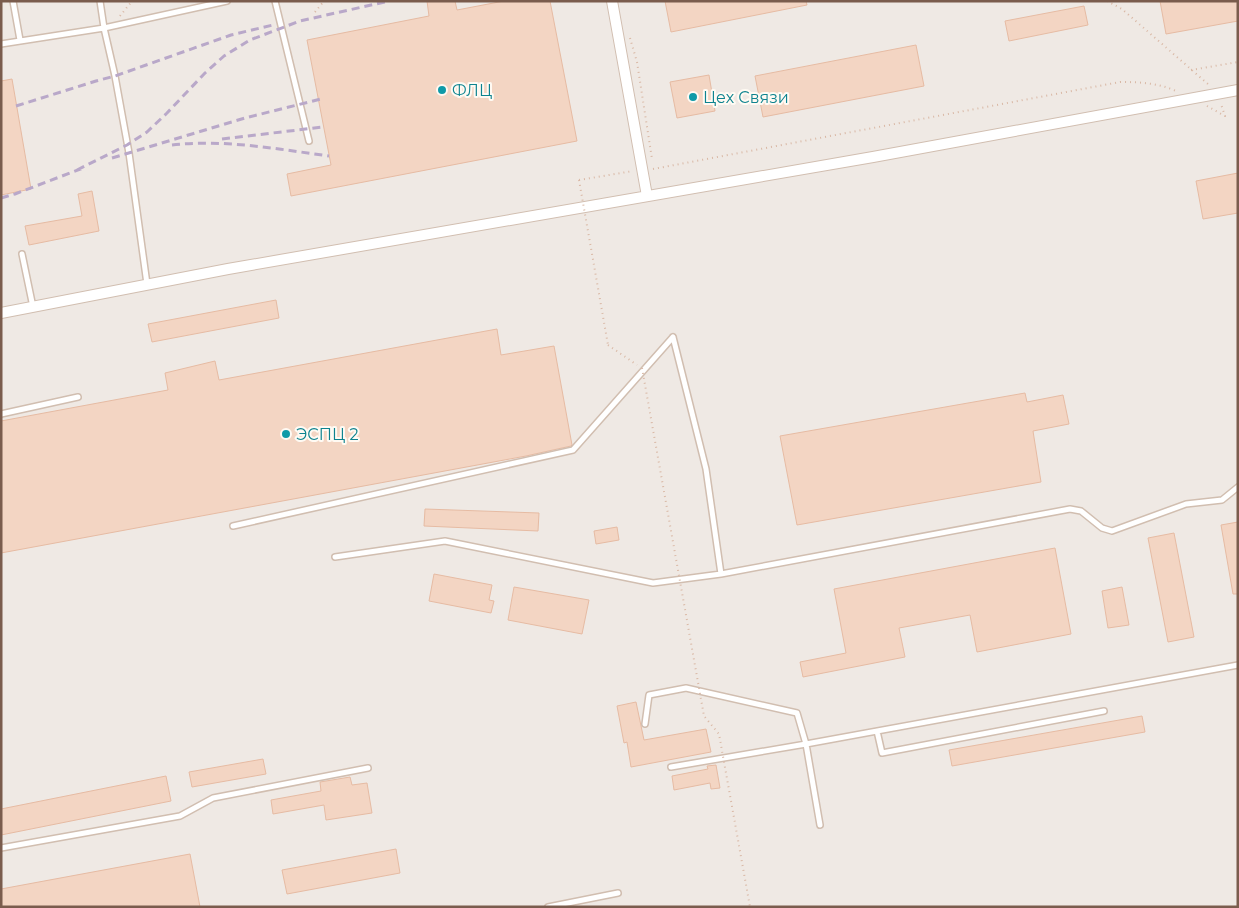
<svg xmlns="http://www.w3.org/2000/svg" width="1239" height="908" font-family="Montserrat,sans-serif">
	<rect width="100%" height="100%" fill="#fdf6ec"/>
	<path fill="#efe9e4" d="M 1,1 L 1238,1 L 1238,907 L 1,907 Z"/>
	<path fill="#f3d5c3" stroke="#e6bba3" d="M 427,1 L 455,1 L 457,10 L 504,1 L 550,1 L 577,141 L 291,196 L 287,174 L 331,165 L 307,40 L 429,16 Z
		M 665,1 L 806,1 L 807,5 L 671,32 Z
		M 1160,1 L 1238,1 L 1238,21 L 1166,34 Z
		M 1084,6 L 1088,25 L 1009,41 L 1005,21 Z
		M 916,45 L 924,86 L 763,117 L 755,76 Z
		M 709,75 L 715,111 L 677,118 L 670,82 Z
		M 12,79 L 31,189 L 1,195 L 1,81 Z
		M 1238,173 L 1238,213 L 1203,219 L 1196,181 Z
		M 92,191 L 99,231 L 29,245 L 25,226 L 82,216 L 78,194 Z
		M 276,300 L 279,318 L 152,342 L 148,324 Z
		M 497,329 L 501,355 L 554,346 L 572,445 L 571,446 L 526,456 L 1,553 L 1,421 L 168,390 L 165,373 L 215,361 L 219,380 Z
		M 1025,393 L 1027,402 L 1063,395 L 1069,424 L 1033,431 L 1041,482 L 797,525 L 780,436 Z
		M 425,509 L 539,513 L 538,531 L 424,526 Z
		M 1238,522 L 1238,594 L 1233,594 L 1221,525 Z
		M 617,527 L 619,540 L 596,544 L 594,531 Z
		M 1174,533 L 1194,637 L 1168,642 L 1148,538 Z
		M 1055,548 L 1071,634 L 977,652 L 970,615 L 899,628 L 905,657 L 803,677 L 800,662 L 846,653 L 834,589 Z
		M 434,574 L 492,585 L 489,600 L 494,601 L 491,613 L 429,601 Z
		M 514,587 L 589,600 L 582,634 L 508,620 Z
		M 1122,587 L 1129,625 L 1108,628 L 1102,591 Z
		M 636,702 L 644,740 L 706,729 L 711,752 L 631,767 L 627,742 L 624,743 L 617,706 Z
		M 1142,716 L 1145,732 L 952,766 L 949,750 Z
		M 263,759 L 266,774 L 192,787 L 189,772 Z
		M 716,765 L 720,788 L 711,789 L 710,783 L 674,790 L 672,776 L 708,769 L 707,766 Z
		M 166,776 L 171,801 L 1,835 L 1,809 Z
		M 350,777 L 352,785 L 367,783 L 372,813 L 326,820 L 324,805 L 273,814 L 271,800 L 321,791 L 320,782 Z
		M 396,849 L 400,873 L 287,894 L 282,870 Z
		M 190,854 L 200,907 L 1,907 L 1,889 Z"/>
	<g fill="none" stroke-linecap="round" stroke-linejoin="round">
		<g stroke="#d1beb0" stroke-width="8">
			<path id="service" d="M 13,1 L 20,40
				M 100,1 L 104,28 L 115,76 L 129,153 L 147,284
				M 275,1 L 309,141
				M 1,44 L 104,28 L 227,1
				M 22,254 L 33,307
				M 673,337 L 706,469 L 721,574 L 1070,509 L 1081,511 L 1102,528 L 1112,531 L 1186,504 L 1222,500 L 1238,487
				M 1,414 L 78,397
				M 233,526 L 573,450 L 673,337
				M 335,557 L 445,541 L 653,583 L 721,574
				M 645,724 L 649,695 L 686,688 L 797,713 L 806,744 L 820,825
				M 877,731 L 882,753 L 1104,711
				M 671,767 L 806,744 L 1238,665
				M 1,848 L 180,816 L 213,798 L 368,768
				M 548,907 L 618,893"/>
		</g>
		<g stroke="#d1beb0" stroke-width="12">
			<path id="minor" d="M 612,1 L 647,196
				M 1,313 L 228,269 L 873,157 L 1238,90"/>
		</g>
		<path stroke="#d9b8a5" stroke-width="2" stroke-dasharray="1 4" stroke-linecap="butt" d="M 1107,1 L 1122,9 L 1209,85
			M 315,12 L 324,1
			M 120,16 L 132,1
			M 630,38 L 637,62 L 652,159
			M 1191,70 L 1238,62
			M 1207,106 L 1225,116 L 1221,104
			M 653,169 L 1120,82 C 1140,82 1158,83 1176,91
			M 579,180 L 633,171
			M 608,345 L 637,365"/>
		<use href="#service" stroke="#fff" stroke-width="5"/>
		<use href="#minor" stroke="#fff" stroke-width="10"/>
		<path stroke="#b9a8c9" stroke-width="3" stroke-dasharray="8 5" stroke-linecap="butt" d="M 16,106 L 96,81 L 115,76 L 231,35 L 273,25
			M 222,139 L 323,127
			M 172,145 C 224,139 277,149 329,156
			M 112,158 L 245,118 L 321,99
			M 77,170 L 127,145 L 147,132 L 167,113 L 205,73 L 224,56 L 250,40 L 300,21 L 389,1
			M 1,198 L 15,194 L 83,168"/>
		<path stroke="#d9b8a5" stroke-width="2" stroke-dasharray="1 4" stroke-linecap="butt" d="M 579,180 L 608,345
			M 642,368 L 704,716 L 719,734 L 750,907"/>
	</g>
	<g fill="#0f9aa8" stroke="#fffaf3" stroke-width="2">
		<circle cx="442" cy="90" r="5"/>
		<circle cx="693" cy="97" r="5"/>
		<circle cx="286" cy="434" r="5"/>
	</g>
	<g text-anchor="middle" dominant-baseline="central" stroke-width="4" stroke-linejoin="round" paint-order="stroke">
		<g font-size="16" fill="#0d838f" stroke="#fffaf3" text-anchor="start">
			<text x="452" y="90">ФЛЦ</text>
			<text x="703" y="97">Цех Связи</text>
			<text x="296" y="434">ЭСПЦ 2</text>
		</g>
	</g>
	<rect width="1239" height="908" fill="none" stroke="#7a5c4d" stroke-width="5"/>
</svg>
